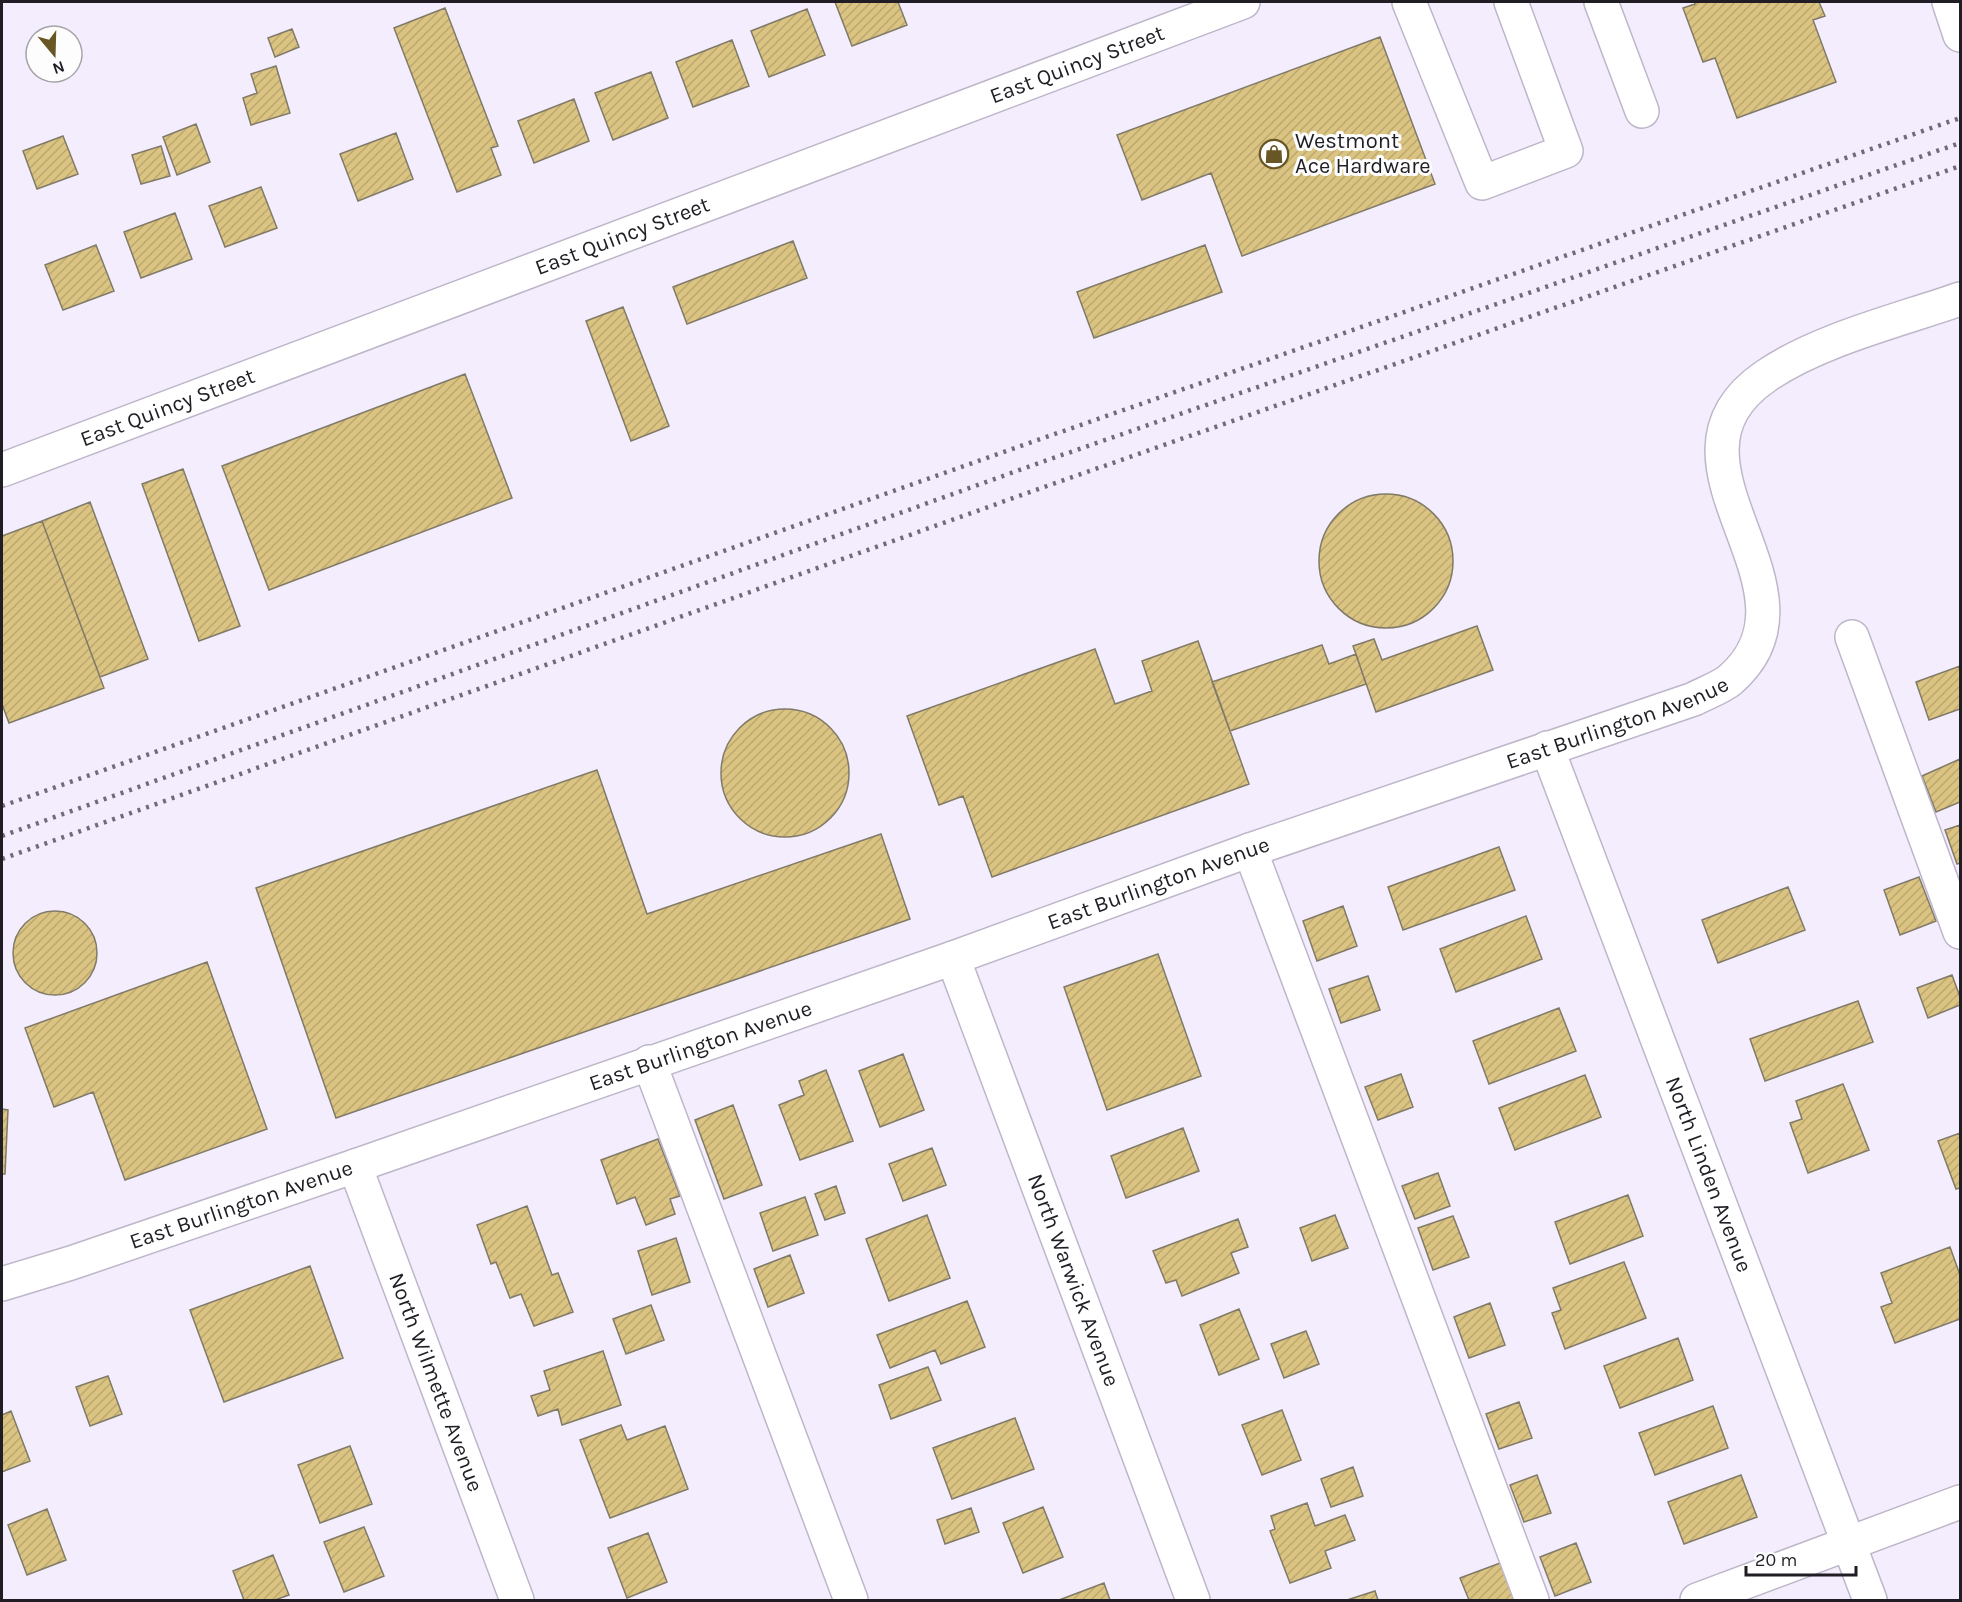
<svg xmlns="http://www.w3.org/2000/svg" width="1962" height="1602" font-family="Karla,sans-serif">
	<defs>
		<pattern id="building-hatch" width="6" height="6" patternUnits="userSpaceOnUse" patternTransform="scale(1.5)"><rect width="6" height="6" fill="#dbc482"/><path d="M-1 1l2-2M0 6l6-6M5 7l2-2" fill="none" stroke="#bca870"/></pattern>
	</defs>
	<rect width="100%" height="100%" fill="#f3edfd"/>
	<path fill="url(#building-hatch)" stroke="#817a68" stroke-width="1.5" d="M 835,2 L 898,2 L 907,25 L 852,46 Z
		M 1694,2 L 1819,2 L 1825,16 L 1813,20 L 1836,82 L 1737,118 L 1715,58 L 1703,62 L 1683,8 L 1695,4 Z
		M 445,8 L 498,146 L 491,148 L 501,175 L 457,192 L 394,28 Z
		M 807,9 L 825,55 L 769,77 L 751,31 Z
		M 292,29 L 299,47 L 275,57 L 268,38 Z
		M 1380,37 L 1435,184 L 1242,256 L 1211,173 L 1142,200 L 1117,135 Z
		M 732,40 L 749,86 L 693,107 L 676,62 Z
		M 276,66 L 290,113 L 251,125 L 243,98 L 257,93 L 251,74 Z
		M 651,72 L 668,118 L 613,140 L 595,93 Z
		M 574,99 L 589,141 L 534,163 L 518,121 Z
		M 196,124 L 210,162 L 177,175 L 163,137 Z
		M 396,133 L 413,179 L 358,201 L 340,154 Z
		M 63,136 L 78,174 L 37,189 L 23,151 Z
		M 161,146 L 170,176 L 141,184 L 132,155 Z
		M 261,187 L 277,228 L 225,247 L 209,206 Z
		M 175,213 L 192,259 L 141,278 L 124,232 Z
		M 793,241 L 807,278 L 687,324 L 673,287 Z
		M 96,245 L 114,291 L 63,310 L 45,265 Z
		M 1205,245 L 1222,292 L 1094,338 L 1077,292 Z
		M 623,307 L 669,426 L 631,441 L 586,321 Z
		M 465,374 L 512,498 L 269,590 L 222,466 Z
		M 183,469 L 240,626 L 199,641 L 142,484 Z
		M1319 561a67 67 0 1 1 134 0a67 67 0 1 1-134 0Z
		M 90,502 L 148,659 L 100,677 L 42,521 Z
		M 42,521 L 104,688 L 9,723 L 2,704 L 2,536 Z
		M 1477,626 L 1493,670 L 1376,712 L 1353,646 L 1374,639 L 1382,660 Z
		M 1198,641 L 1249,784 L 992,877 L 963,796 L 939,805 L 907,716 L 1095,649 L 1115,704 L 1152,691 L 1142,661 Z
		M 1322,645 L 1329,664 L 1356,654 L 1366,684 L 1230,731 L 1212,682 Z
		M 1960,666 L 1960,709 L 1929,720 L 1916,682 Z
		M721 773a64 64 0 1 1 128 0a64 64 0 1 1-128 0Z
		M 1960,759 L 1960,802 L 1936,812 L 1922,776 Z
		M 597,770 L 647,914 L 881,834 L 910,919 L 336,1118 L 256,888 Z
		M 1960,825 L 1960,863 L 1957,864 L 1945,830 Z
		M 1499,847 L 1515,890 L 1403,930 L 1388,887 Z
		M 1919,877 L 1936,921 L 1900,935 L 1884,890 Z
		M 1788,887 L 1805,930 L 1718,963 L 1702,920 Z
		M 1343,906 L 1357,946 L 1317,961 L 1303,921 Z
		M13 953a42 42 0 1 1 84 0a42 42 0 1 1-84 0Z
		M 1526,916 L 1542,959 L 1456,992 L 1440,949 Z
		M 1158,954 L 1201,1076 L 1107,1110 L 1064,987 Z
		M 207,962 L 267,1129 L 125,1180 L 93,1092 L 54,1107 L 25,1028 Z
		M 1952,975 L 1960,997 L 1960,1005 L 1928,1018 L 1917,988 Z
		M 1368,976 L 1380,1010 L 1341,1023 L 1329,989 Z
		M 1858,1001 L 1873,1042 L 1765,1081 L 1750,1039 Z
		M 1559,1008 L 1576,1051 L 1489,1084 L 1473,1041 Z
		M 903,1054 L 924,1110 L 880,1127 L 859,1071 Z
		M 826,1070 L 853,1141 L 800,1160 L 779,1105 L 804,1095 L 799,1081 Z
		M 1401,1074 L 1413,1107 L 1378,1120 L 1365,1087 Z
		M 1585,1075 L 1601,1117 L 1515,1150 L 1499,1108 Z
		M 1843,1084 L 1869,1150 L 1808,1173 L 1790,1123 L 1802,1119 L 1796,1101 Z
		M 733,1105 L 762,1185 L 724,1199 L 695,1120 Z
		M 2,1109 L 8,1110 L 5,1174 L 2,1174 Z
		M 1183,1128 L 1199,1171 L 1126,1198 L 1111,1156 Z
		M 1960,1133 L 1960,1188 L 1956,1189 L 1938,1141 Z
		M 658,1139 L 680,1196 L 670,1199 L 675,1214 L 646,1225 L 635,1197 L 617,1204 L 601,1160 Z
		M 932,1148 L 946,1185 L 903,1201 L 889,1164 Z
		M 1438,1173 L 1450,1206 L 1415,1219 L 1402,1186 Z
		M 836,1186 L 845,1213 L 825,1220 L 815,1194 Z
		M 1628,1195 L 1643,1236 L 1570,1264 L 1555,1222 Z
		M 805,1197 L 818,1235 L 773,1251 L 760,1213 Z
		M 527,1206 L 552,1275 L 558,1273 L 573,1312 L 534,1326 L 521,1294 L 510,1298 L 496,1262 L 491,1264 L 477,1225 Z
		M 927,1215 L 950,1278 L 889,1301 L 866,1239 Z
		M 1335,1215 L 1348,1248 L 1312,1261 L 1300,1228 Z
		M 1453,1216 L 1469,1257 L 1433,1270 L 1418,1228 Z
		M 1238,1219 L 1248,1247 L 1231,1253 L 1239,1273 L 1182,1296 L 1176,1280 L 1166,1283 L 1153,1251 Z
		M 676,1238 L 690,1282 L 652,1295 L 638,1251 Z
		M 1950,1247 L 1960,1275 L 1960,1319 L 1895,1343 L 1881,1307 L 1892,1303 L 1881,1273 Z
		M 790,1255 L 804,1293 L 768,1307 L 754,1269 Z
		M 1624,1262 L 1646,1318 L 1565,1349 L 1552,1313 L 1561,1310 L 1553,1288 Z
		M 310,1266 L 343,1358 L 224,1402 L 190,1310 Z
		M 967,1301 L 985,1347 L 941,1364 L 935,1350 L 890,1368 L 877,1335 Z
		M 1490,1303 L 1505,1345 L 1469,1358 L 1454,1317 Z
		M 651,1305 L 664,1340 L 626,1354 L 613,1319 Z
		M 1239,1309 L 1259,1359 L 1219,1375 L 1200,1325 Z
		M 1306,1331 L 1319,1364 L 1284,1378 L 1271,1344 Z
		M 1678,1338 L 1693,1380 L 1620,1408 L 1604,1366 Z
		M 603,1351 L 621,1405 L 562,1425 L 558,1409 L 538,1416 L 531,1396 L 550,1390 L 544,1371 Z
		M 928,1367 L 941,1400 L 891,1419 L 879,1385 Z
		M 108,1376 L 122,1414 L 90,1426 L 76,1387 Z
		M 1519,1402 L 1532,1438 L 1499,1449 L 1486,1414 Z
		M 1713,1406 L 1728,1448 L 1655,1475 L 1639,1433 Z
		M 1282,1410 L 1301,1460 L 1262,1475 L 1242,1425 Z
		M 11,1411 L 30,1461 L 2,1472 L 2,1415 Z
		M 1015,1418 L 1034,1469 L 952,1499 L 933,1448 Z
		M 621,1425 L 627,1440 L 665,1426 L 688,1489 L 610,1518 L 580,1440 Z
		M 350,1446 L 372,1504 L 320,1523 L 298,1465 Z
		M 1353,1467 L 1363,1496 L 1331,1507 L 1321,1479 Z
		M 1537,1475 L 1551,1513 L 1524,1522 L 1510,1485 Z
		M 1741,1475 L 1757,1517 L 1684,1544 L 1668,1502 Z
		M 1307,1503 L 1315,1526 L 1345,1515 L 1355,1540 L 1325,1551 L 1331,1568 L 1290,1583 L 1270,1531 L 1275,1529 L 1271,1516 Z
		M 1043,1507 L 1063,1557 L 1023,1573 L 1003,1523 Z
		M 971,1508 L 979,1532 L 945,1544 L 937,1520 Z
		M 47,1509 L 66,1560 L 27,1575 L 8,1525 Z
		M 364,1527 L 384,1576 L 344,1592 L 324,1542 Z
		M 648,1533 L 667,1582 L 627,1598 L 608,1548 Z
		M 1576,1543 L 1591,1582 L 1555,1596 L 1540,1557 Z
		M 273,1555 L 289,1595 L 275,1600 L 244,1600 L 233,1571 Z
		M 1503,1562 L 1518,1600 L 1469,1600 L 1460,1578 Z
		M 1104,1583 L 1110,1600 L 1059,1600 Z
		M 1375,1591 L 1378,1600 L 1347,1600 Z"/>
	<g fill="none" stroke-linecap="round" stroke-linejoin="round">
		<g stroke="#beb6c9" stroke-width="36">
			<g id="minor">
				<path d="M 1409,2 L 1482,183 L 1566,151 L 1511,2"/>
				<path d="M 1601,2 L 1642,111"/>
				<path id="s1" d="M 2,470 L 1243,2"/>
				<path d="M 1852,637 L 1960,932"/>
				<path id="s2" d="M 1547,748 L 1870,1600"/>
				<path d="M 1250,850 L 1532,1600"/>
				<path id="s3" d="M 953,958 L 1193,1600"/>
				<path d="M 649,1062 L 851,1600"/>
				<path id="s4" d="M 355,1166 L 517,1600"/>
				<path id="s5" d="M 2,1284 L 71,1263 L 355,1166 L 953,958 L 1250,850 L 1694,699 C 1705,693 1720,688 1730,680 C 1836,588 1640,462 1766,376 C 1818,340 1900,320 1960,299"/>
				<path d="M 1697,1600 L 1960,1502"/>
			</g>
		</g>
		<g stroke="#beb6c9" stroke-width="36">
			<path id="major" d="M 1949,2 L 1960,35"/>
		</g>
		<use href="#minor" stroke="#fff" stroke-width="33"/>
		<use href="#major" stroke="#fff" stroke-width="33"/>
		<path stroke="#706c77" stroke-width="4.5" stroke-dasharray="3 6" stroke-linecap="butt" d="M 2,806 L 1032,442 L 1960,118
			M 2,836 L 1039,463 L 1960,143
			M 2,859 L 1047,486 L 1960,166"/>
	</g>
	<defs>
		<g id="shop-ring" transform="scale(1.5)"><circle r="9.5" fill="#fdfdfd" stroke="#685725" stroke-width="1.5"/><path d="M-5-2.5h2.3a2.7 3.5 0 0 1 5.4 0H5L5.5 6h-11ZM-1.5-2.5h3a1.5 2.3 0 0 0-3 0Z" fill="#685725"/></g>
	</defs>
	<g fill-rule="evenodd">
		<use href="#shop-ring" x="1274" y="154"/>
	</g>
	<g text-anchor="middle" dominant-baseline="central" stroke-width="6" stroke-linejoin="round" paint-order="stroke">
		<g font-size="22" fill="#201d24" stroke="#fdfdfd">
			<text stroke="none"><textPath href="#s1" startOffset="1149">East Quincy Street</textPath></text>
			<text stroke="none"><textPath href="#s1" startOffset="663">East Quincy Street</textPath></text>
			<text stroke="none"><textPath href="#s1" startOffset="177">East Quincy Street</textPath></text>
			<text stroke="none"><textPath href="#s5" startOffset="1710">East Burlington Avenue</textPath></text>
			<text stroke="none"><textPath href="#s5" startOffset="1224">East Burlington Avenue</textPath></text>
			<text stroke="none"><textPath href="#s5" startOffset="738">East Burlington Avenue</textPath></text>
			<text stroke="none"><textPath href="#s2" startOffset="456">North Linden Avenue</textPath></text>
			<text stroke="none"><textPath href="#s5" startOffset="252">East Burlington Avenue</textPath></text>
			<text stroke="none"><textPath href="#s3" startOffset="344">North Warwick Avenue</textPath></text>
			<text stroke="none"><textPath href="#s4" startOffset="231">North Wilmette Avenue</textPath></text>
		</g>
		<g font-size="22" fill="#201d24" stroke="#fdfdfd" text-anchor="start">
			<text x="1295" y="141">Westmont<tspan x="1295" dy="25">Ace Hardware</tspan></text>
		</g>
	</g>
	<rect width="1962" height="1602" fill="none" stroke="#201d24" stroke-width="6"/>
	<g transform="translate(54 54) rotate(161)"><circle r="28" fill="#fdfdfd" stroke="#a5a3a6" stroke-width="1.5"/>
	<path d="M0-4.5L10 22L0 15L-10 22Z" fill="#685725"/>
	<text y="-9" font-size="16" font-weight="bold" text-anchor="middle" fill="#201d24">N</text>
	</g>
	<path d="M1746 1566v9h110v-9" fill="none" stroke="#201d24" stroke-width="3"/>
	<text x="1755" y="1566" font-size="18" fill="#201d24" stroke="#fdfdfd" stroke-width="4.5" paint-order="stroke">20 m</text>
</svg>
